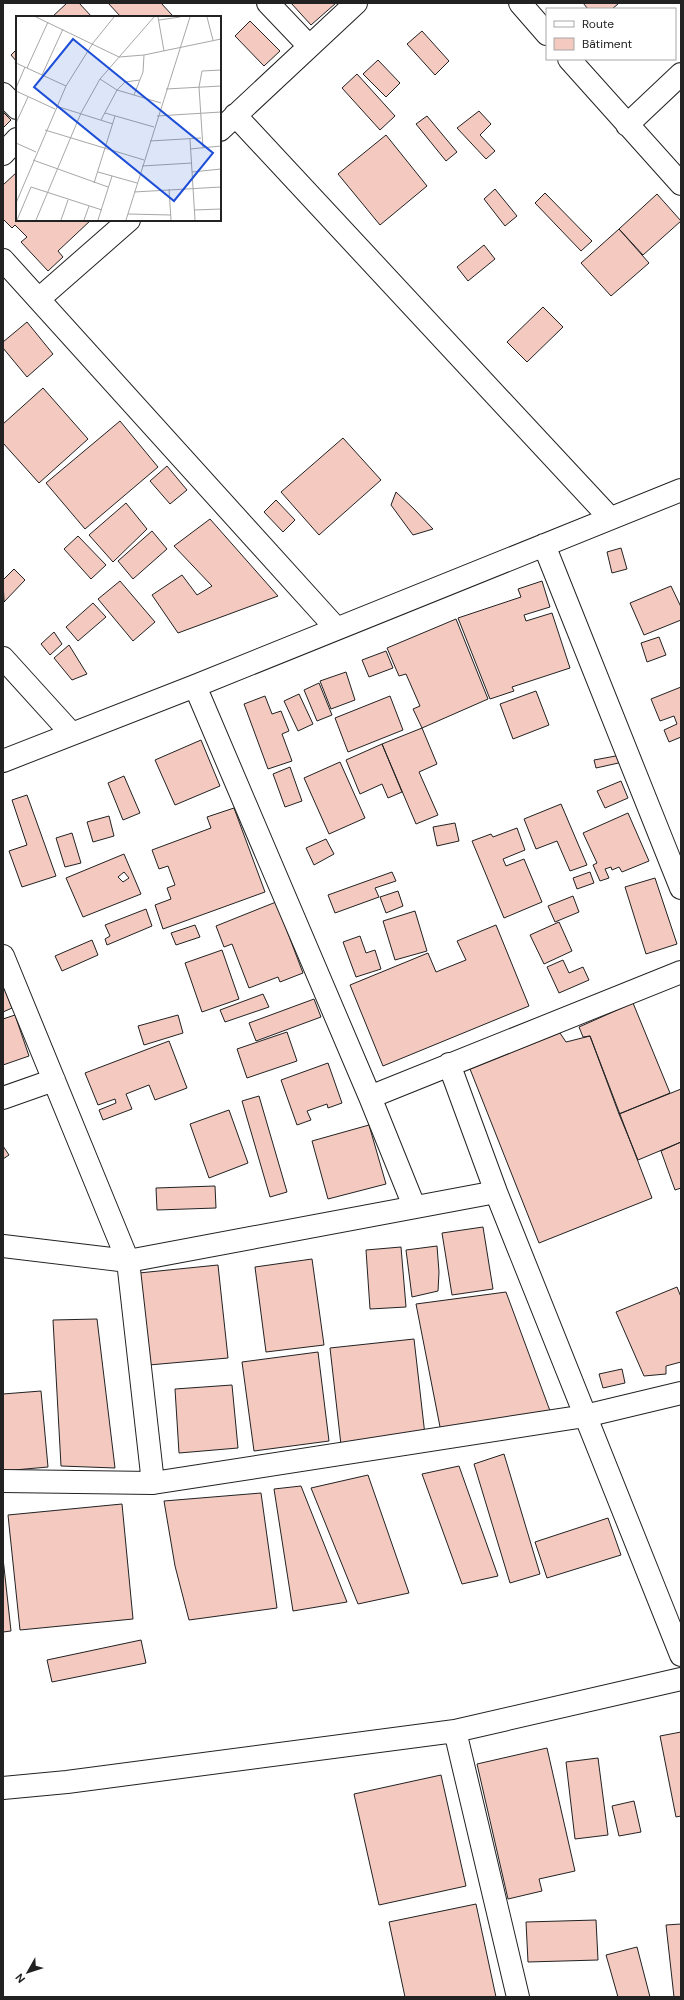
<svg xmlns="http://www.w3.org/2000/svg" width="684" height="2000" font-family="'DM Sans',sans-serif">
	<rect width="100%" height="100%" fill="#fff"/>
	<path fill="#f3c9c0" stroke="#222" fill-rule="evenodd" d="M 67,3 L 79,3 L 92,17 L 52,17 Z
		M 108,3 L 161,3 L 172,15 L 170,17 L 121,17 Z
		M 291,3 L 336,3 L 311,25 Z
		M 583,3 L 617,3 L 618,4 L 612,9 L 588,9 Z
		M 250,21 L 280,51 L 264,66 L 235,36 Z
		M 422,31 L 449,61 L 435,75 L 407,44 Z
		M 17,49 L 17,62 L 11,55 Z
		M 378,60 L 400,83 L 386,97 L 363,74 Z
		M 357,74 L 395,116 L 380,130 L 342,88 Z
		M 479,111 L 491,124 L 480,135 L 495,151 L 486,159 L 457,128 Z
		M 3,112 L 11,120 L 3,128 Z
		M 427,116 L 457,152 L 446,161 L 416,124 Z
		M 386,135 L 427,186 L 380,225 L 338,174 Z
		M 17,172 L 17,220 L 91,220 L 58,251 L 63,257 L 48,271 L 21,242 L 27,237 L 15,225 L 12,228 L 3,219 L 3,185 Z
		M 495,189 L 517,216 L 505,226 L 484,199 Z
		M 545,193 L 592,241 L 581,251 L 535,203 Z
		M 657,194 L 681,221 L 643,255 L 619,229 Z
		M 619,229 L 649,263 L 611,296 L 581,263 Z
		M 484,245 L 495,259 L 468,281 L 457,267 Z
		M 543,307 L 563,327 L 527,362 L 507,342 Z
		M 27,322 L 53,354 L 27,377 L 3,348 L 3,342 Z
		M 43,388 L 88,439 L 39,483 L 3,443 L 3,424 Z
		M 120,421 L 158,467 L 85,529 L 46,483 Z
		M 343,438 L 381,480 L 319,535 L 281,492 Z
		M 167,466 L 187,490 L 170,504 L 150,481 Z
		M 396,492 L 414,509 L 433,529 L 413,535 L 391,505 Z
		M 276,500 L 295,520 L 283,532 L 264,512 Z
		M 126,503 L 147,529 L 113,562 L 89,535 Z
		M 210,519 L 278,596 L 178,633 L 152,595 L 182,575 L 197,595 L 212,586 L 174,546 Z
		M 152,531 L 167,549 L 133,579 L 118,561 Z
		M 78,536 L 106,565 L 91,579 L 64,549 Z
		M 621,548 L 627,569 L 612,573 L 607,552 Z
		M 14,569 L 25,580 L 4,602 L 3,580 Z
		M 120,581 L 155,622 L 133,641 L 98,599 Z
		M 542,581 L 550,607 L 524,615 L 526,621 L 552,613 L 570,668 L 512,687 L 514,691 L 490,699 L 458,618 L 521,597 L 518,589 Z
		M 671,586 L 681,607 L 681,620 L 644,635 L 630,603 Z
		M 93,603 L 106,617 L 78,641 L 66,627 Z
		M 456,619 L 488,699 L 422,728 L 413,709 L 420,706 L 406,674 L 399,676 L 387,648 Z
		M 54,632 L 62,644 L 50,655 L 41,644 Z
		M 659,637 L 666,655 L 647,662 L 641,643 Z
		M 69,645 L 87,674 L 72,680 L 54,658 Z
		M 386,651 L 393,668 L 369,677 L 362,660 Z
		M 346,672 L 355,700 L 331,709 L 320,681 Z
		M 319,683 L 332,715 L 317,721 L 304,690 Z
		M 681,687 L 681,737 L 669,742 L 664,730 L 677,724 L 674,716 L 660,721 L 651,699 Z
		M 536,691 L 549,725 L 513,739 L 500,704 Z
		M 299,694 L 313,724 L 298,731 L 284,701 Z
		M 265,696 L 272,714 L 281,711 L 289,731 L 282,734 L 292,761 L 268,769 L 244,704 Z
		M 390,696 L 403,730 L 348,752 L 335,718 Z
		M 422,728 L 437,764 L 419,772 L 438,815 L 416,824 L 382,744 Z
		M 201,740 L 220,786 L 175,805 L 155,760 Z
		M 382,744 L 402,792 L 388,798 L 382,784 L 360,794 L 346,760 Z
		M 621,755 L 623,762 L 596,768 L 594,760 Z
		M 340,762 L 365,818 L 329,834 L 304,778 Z
		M 290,767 L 302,801 L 285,807 L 273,774 Z
		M 124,776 L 140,813 L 123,820 L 108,783 Z
		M 621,781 L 628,798 L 605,808 L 597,791 Z
		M 27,795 L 56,876 L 22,887 L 9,851 L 27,845 L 12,800 Z
		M 561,804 L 587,865 L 570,871 L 557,841 L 536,849 L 524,819 Z
		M 234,808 L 265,892 L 163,929 L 155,905 L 171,899 L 167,888 L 175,885 L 168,866 L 159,869 L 152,850 L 211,828 L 207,817 Z
		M 628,813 L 649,861 L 622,872 L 619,867 L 612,870 L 611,867 L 605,869 L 609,878 L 600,881 L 593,865 L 597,863 L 583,833 Z
		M 109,816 L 114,836 L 93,842 L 87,822 Z
		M 455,823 L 459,841 L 437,846 L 433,827 Z
		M 517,828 L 525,850 L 503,859 L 506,866 L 524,859 L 542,902 L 504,918 L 472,841 L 491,834 L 493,837 Z
		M 72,833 L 81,863 L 65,867 L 56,838 Z
		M 326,839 L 334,854 L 314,865 L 306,848 Z
		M 124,854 L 141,894 L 83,917 L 66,878 ZM 124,872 L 129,878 L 123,882 L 118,877 Z
		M 392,872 L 396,881 L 375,888 L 379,897 L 335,913 L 328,895 Z
		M 590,872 L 594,883 L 577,889 L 573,878 Z
		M 655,878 L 677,944 L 646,954 L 625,887 Z
		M 398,891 L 403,906 L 386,913 L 380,897 Z
		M 573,896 L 579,912 L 555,922 L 548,906 Z
		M 276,902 L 303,973 L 280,982 L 278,977 L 249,988 L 232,944 L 224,947 L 216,926 Z
		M 146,909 L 152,926 L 107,945 L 105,939 L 110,936 L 105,925 Z
		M 415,911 L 427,951 L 395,960 L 383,921 Z
		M 559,922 L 572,951 L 544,964 L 530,935 Z
		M 195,925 L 200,937 L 176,945 L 171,933 Z
		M 496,925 L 529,1006 L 383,1066 L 350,985 L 428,953 L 436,972 L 466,960 L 457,941 Z
		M 360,936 L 366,953 L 375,950 L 381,969 L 356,977 L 343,942 Z
		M 92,940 L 98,955 L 62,971 L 55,956 Z
		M 222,950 L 239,999 L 202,1012 L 185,963 Z
		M 563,960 L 569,973 L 583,967 L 589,980 L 559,993 L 547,967 Z
		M 3,985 L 12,1008 L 3,1012 Z
		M 263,994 L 269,1007 L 225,1022 L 220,1010 Z
		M 314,999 L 321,1017 L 256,1041 L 249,1023 Z
		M 633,1003 L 670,1093 L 619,1114 L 590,1036 L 583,1037 L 579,1027 Z
		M 15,1015 L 29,1056 L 3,1065 L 3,1019 Z
		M 178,1015 L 183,1033 L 144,1045 L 138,1026 Z
		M 287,1032 L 297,1061 L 247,1078 L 237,1049 Z
		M 560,1033 L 566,1042 L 590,1036 L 652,1198 L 539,1243 L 470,1069 Z
		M 169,1041 L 187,1088 L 155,1100 L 149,1085 L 126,1094 L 132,1109 L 103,1120 L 99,1110 L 116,1103 L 115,1099 L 98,1105 L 85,1073 Z
		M 328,1063 L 342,1103 L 328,1108 L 327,1104 L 307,1111 L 311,1120 L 297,1125 L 281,1080 Z
		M 681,1089 L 681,1142 L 638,1160 L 619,1114 Z
		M 259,1096 L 287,1192 L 270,1197 L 242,1101 Z
		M 229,1110 L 248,1163 L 209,1178 L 190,1124 Z
		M 369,1125 L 386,1184 L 328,1199 L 312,1141 Z
		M 681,1142 L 681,1188 L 675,1190 L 661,1151 Z
		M 3,1146 L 9,1155 L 3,1159 Z
		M 215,1186 L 216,1208 L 157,1210 L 156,1188 Z
		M 483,1227 L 493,1289 L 452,1295 L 442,1233 Z
		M 437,1246 L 439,1272 L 438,1291 L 412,1297 L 406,1250 Z
		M 401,1247 L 406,1307 L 370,1309 L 366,1250 Z
		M 312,1259 L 324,1345 L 266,1352 L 255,1267 Z
		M 218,1265 L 228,1358 L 149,1365 L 139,1273 Z
		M 677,1287 L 681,1297 L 681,1362 L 666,1366 L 666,1374 L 644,1376 L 616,1312 Z
		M 506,1292 L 553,1419 L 441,1432 L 416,1304 Z
		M 97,1319 L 115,1468 L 61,1466 L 53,1320 Z
		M 414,1339 L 425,1435 L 341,1445 L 330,1348 Z
		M 318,1352 L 329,1441 L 254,1451 L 242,1362 Z
		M 622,1369 L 625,1383 L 603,1388 L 599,1374 Z
		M 232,1385 L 238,1448 L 179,1453 L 175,1389 Z
		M 41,1391 L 48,1467 L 3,1471 L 3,1394 Z
		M 504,1454 L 540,1574 L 510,1583 L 474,1464 Z
		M 459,1466 L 498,1576 L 462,1584 L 422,1474 Z
		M 368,1475 L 409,1593 L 358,1604 L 311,1488 Z
		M 301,1486 L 347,1602 L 293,1611 L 274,1489 Z
		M 261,1493 L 277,1608 L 189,1620 L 175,1566 L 164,1501 Z
		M 122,1504 L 133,1619 L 20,1630 L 8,1515 Z
		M 608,1518 L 621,1555 L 547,1578 L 535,1542 Z
		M 3,1558 L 11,1631 L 3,1632 Z
		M 141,1640 L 146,1663 L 52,1682 L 47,1660 Z
		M 681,1732 L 681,1816 L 676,1817 L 660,1736 Z
		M 547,1748 L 575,1871 L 539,1879 L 542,1891 L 508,1899 L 477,1764 Z
		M 598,1758 L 608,1835 L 575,1839 L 566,1762 Z
		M 441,1775 L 466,1886 L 379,1905 L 354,1794 Z
		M 634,1801 L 641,1832 L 619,1836 L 612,1806 Z
		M 476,1904 L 496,1997 L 405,1997 L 389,1922 Z
		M 596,1920 L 598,1960 L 528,1962 L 526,1922 Z
		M 681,1924 L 681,1997 L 674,1997 L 666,1925 Z
		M 637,1947 L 650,1997 L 618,1997 L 606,1955 Z"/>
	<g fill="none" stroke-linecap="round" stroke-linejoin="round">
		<g stroke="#222" stroke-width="24">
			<path id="minor" d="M 268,3 L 309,46
				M 520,3 L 547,34
				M 569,59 L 681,184
				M 3,94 L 17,108
				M 235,115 L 610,518
				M 627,125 L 681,74
				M 220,130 L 356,3
				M 3,154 L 17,139
				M 3,260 L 336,628
				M 40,298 L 129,220
				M 544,545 L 681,888
				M 3,658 L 72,734
				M 195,686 L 370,1097 L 414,1206
				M 3,761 L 195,686 L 681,490
				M 3,956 L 128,1261 L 153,1483
				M 449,1064 L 496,1192 L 681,1655
				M 370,1097 L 681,972
				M 3,1098 L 54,1080
				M 3,1246 L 128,1261 L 496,1192
				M 3,1481 L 153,1483 L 585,1416 L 681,1393
				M 455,1731 L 518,1997
				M 3,1788 L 67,1782 L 455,1731 L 681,1679"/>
		</g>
		<use href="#minor" stroke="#fff" stroke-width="22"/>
	</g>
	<g transform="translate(16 16)">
		<rect width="205" height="205" fill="#fff"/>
		<path fill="none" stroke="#a7a7a7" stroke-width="1" d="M 20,1 L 103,41 L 128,39 L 205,23M 142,1 L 148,35M 191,1 L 197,24M 143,4 L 164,1M 0,47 L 50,70M 11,52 L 32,6M 26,59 L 47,13M 84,63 L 101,74 L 145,87M 0,72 L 9,51M 150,73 L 205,70M 0,75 L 39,93M 118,79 L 127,56 L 128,39M 40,90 L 97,108M 89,97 L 138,111M 141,100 L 205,96M 85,104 L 101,74 L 109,66 L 124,64M 0,107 L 12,81M 29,114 L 128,144M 174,123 L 179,204M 134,125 L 185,122M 0,127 L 20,136M 187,132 L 183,71 L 186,55 L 205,54M 174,133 L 205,130M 17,144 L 92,171M 126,150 L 176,147M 82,156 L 121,167M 176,156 L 205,153M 78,167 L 99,100M 153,173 L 155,204M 118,176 L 205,171M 0,187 L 50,70 L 77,27 L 98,1M 178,194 L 205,193M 112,198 L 155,199M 1,204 L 15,171 L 86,194M 20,204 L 65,97 L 84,63 L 138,1M 45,204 L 52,184M 68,204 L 73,190M 82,204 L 96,160M 110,204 L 174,1"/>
		<path fill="#1d4ed8" fill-opacity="0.15" stroke="#1d4ed8" stroke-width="2" d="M 57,23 L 197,137 L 158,185 L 18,71 Z"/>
		<rect width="205" height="205" fill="none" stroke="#222" stroke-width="2"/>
	</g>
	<rect width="684" height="2000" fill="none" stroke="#222222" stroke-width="8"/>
	<rect x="546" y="8" width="130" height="52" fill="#ffffff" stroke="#a7a7a7"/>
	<rect x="554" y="21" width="20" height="6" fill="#ffffff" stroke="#a7a7a7"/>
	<text x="582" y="28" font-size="12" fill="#222222">Route</text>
	<rect x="554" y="38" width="20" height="12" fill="#f3c9c0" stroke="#a7a7a7"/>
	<text x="582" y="48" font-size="12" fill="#222222">Bâtiment</text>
	<g transform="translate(28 1972) rotate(231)" stroke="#ffffff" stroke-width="3" paint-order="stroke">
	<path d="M0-3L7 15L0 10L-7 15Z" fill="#222222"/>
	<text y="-6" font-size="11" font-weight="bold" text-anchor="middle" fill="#222222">N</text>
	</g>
</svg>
